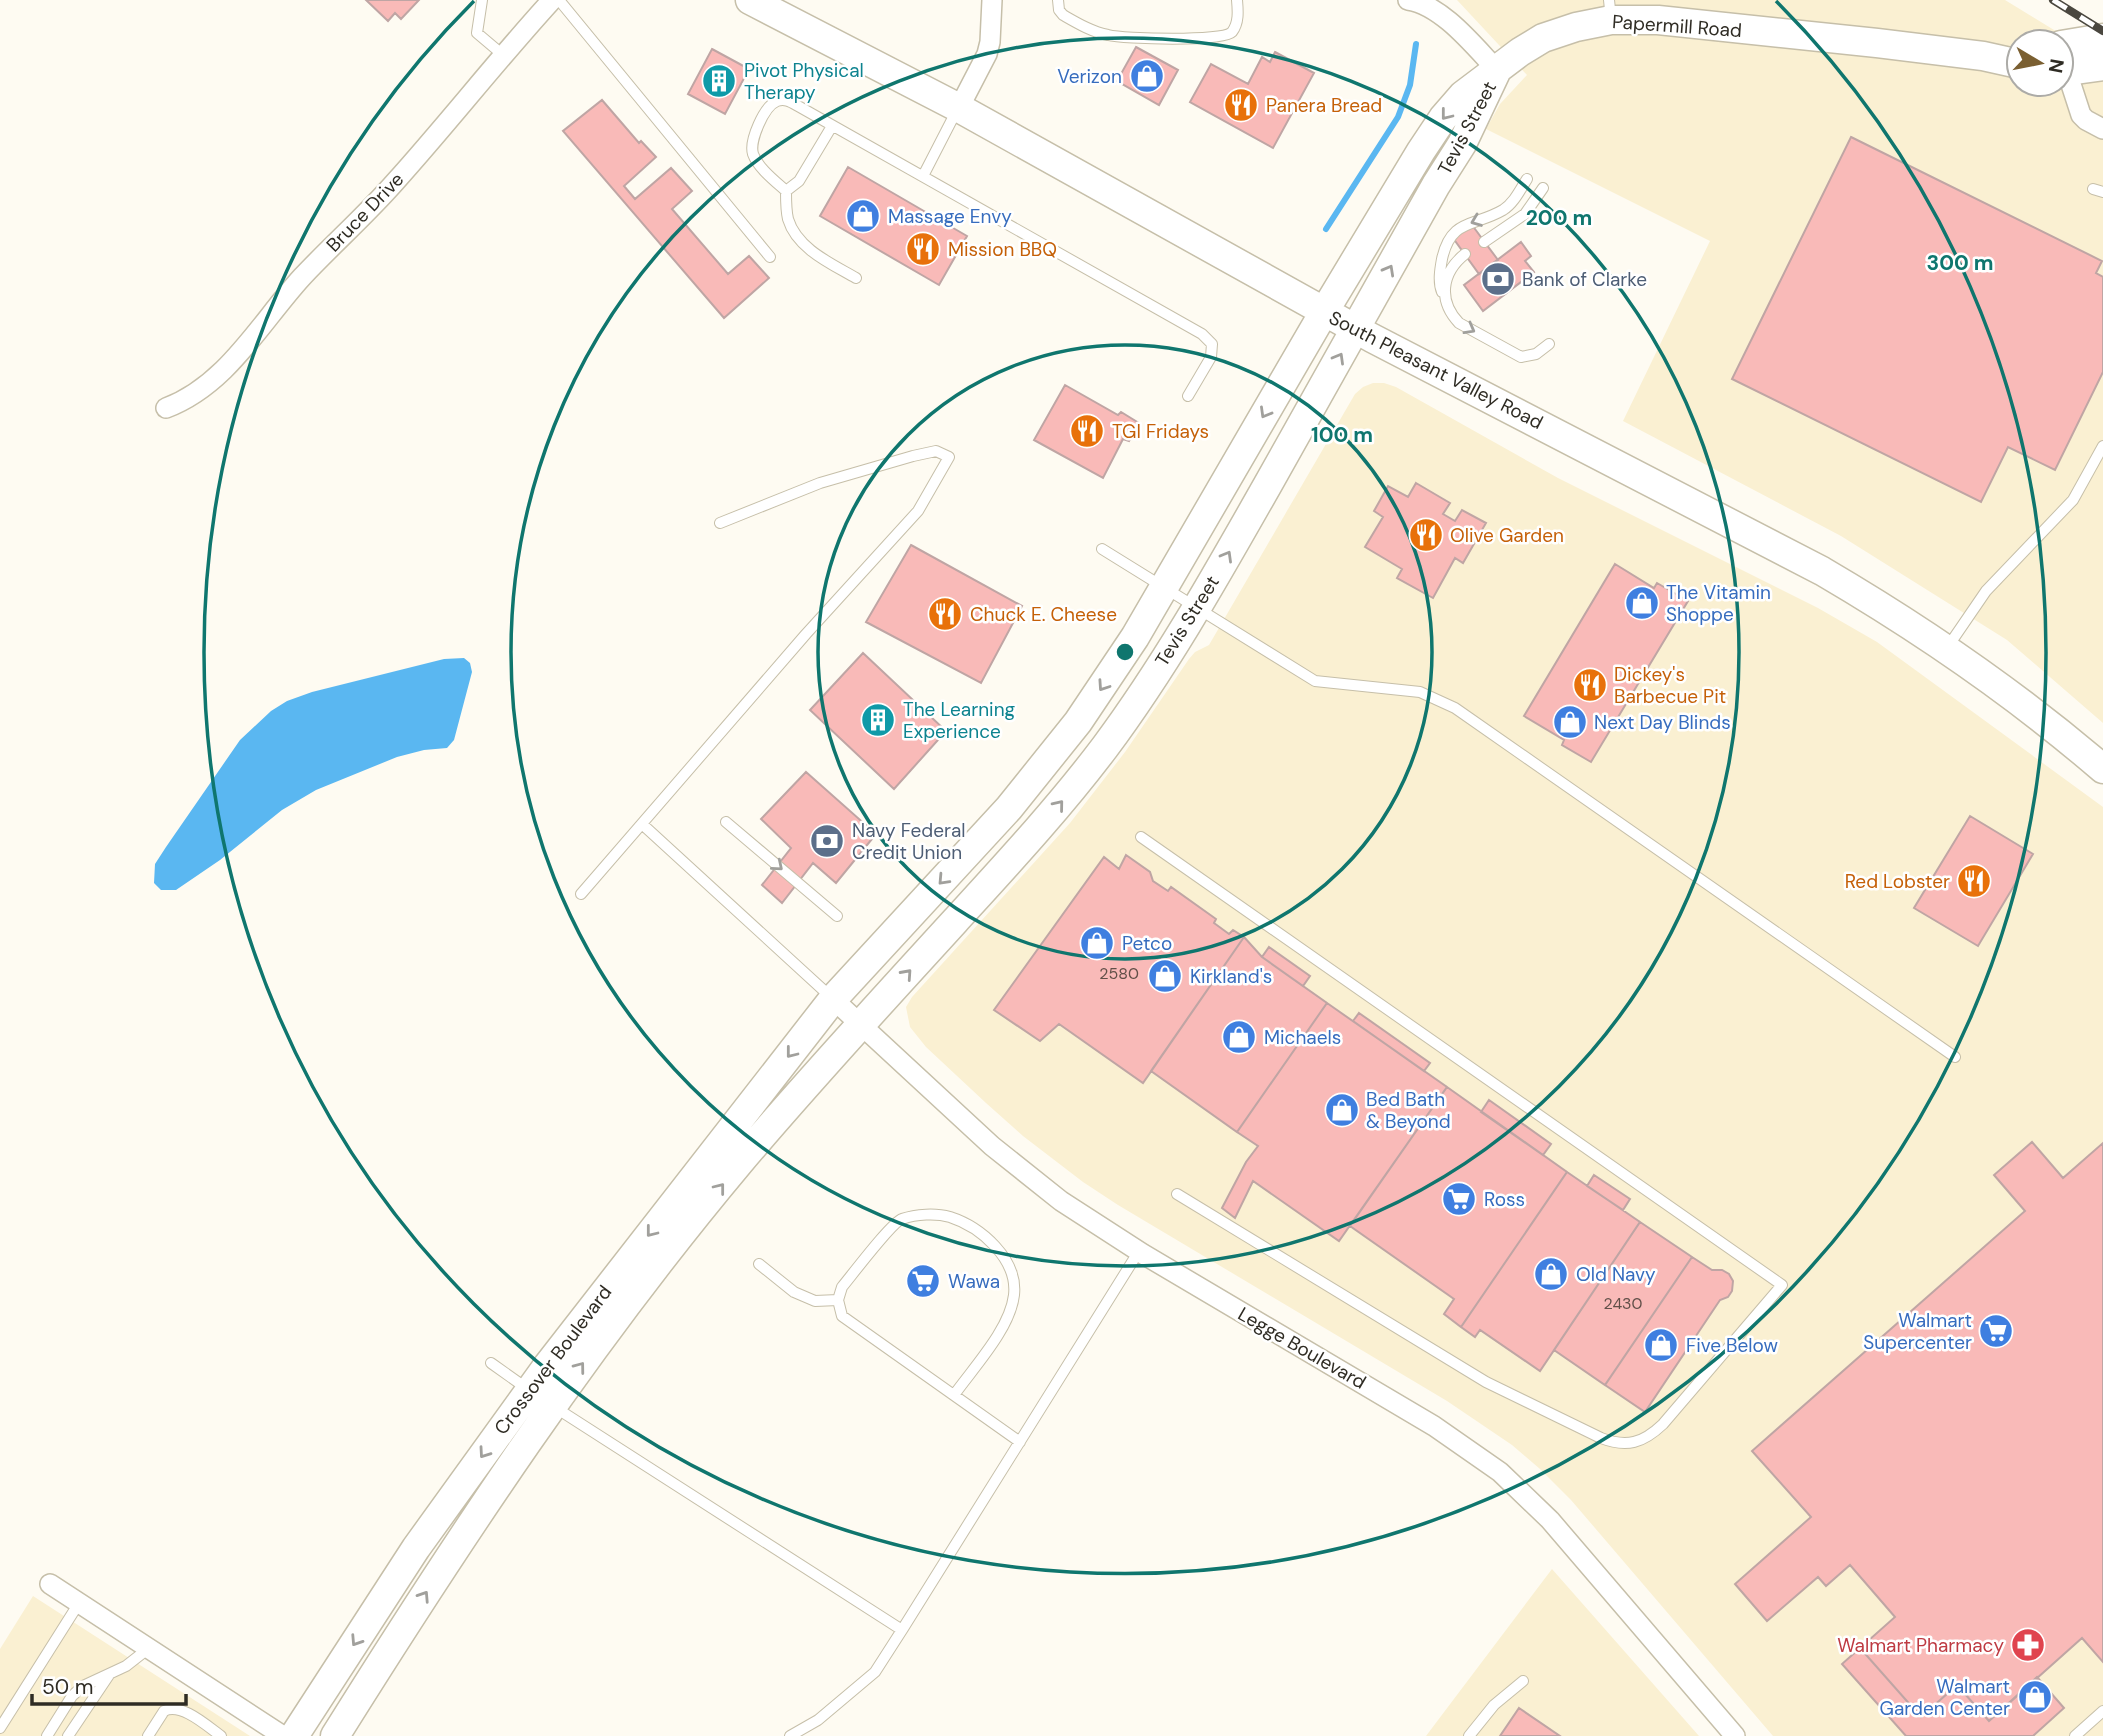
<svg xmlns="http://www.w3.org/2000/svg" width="2103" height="1736" font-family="'DM Sans',sans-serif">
	<rect width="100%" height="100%" fill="#fefbf2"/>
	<path fill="#faf0d2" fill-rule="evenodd" d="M 1457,0 L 2005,0 L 2103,60 L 2103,723 L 2007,640 L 1841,536 L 1623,421 L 1710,241 L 1486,129 L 1500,104 L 1527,75 ZM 2019,42 L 2061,42 L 2061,84 L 2019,84 Z
		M 1373,383 L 1384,383 L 1396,387 L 1558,478 L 1818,608 L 1877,642 L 2103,807 L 2103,1736 L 1773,1736 L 1571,1500 L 1540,1469 L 1512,1445 L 1447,1401 L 1118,1205 L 1083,1182 L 1023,1136 L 986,1103 L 926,1047 L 910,1027 L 906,1007 L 912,997 L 1070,823 L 1125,752 L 1189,659 L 1195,652 L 1209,645 L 1355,394 L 1363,387 Z
		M 1552,1569 L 1699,1736 L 1426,1736 Z
		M 33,1596 L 250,1736 L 0,1736 L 0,1649 Z"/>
	<path fill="#5ab7f1" d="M 464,658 L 470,663 L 472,672 L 454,740 L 447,748 L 424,750 L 397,757 L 316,790 L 282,810 L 220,860 L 176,890 L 161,890 L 154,883 L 155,864 L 166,847 L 240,740 L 271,711 L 287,701 L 312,692 L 444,659 Z"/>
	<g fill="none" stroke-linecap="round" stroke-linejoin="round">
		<path stroke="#5ab7f1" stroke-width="6" d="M 1326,229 L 1398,117 L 1410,85 L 1416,44"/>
	</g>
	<path fill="#f9bab8" stroke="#bfa5a4" stroke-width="2" d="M 366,0 L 419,0 L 401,19 L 395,13 L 388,21 Z
		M 1136,47 L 1178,70 L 1159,105 L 1117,81 Z
		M 712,49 L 749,69 L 725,114 L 688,94 Z
		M 1275,52 L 1314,73 L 1273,148 L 1190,102 L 1211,64 L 1248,84 L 1262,57 L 1270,62 Z
		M 602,100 L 639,143 L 641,141 L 656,157 L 624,186 L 635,199 L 671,168 L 692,191 L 672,209 L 728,274 L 749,256 L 769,278 L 724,318 L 563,131 Z
		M 1851,137 L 2102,261 L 2096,273 L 2103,277 L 2103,372 L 2055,470 L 2008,447 L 1981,502 L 1732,379 Z
		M 848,167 L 967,236 L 939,285 L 820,216 Z
		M 1472,225 L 1498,260 L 1479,274 L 1453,238 Z
		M 1521,242 L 1531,256 L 1525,261 L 1534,272 L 1483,311 L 1464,285 Z
		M 1065,385 L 1118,415 L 1121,412 L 1139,423 L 1129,441 L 1123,439 L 1103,478 L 1034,440 Z
		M 1416,483 L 1450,503 L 1443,514 L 1455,521 L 1462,510 L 1486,523 L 1463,563 L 1455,558 L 1433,598 L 1397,578 L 1402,569 L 1365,547 L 1383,517 L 1374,511 L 1388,486 L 1408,497 Z
		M 911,545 L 1022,606 L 981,683 L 866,622 Z
		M 1615,564 L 1654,588 L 1657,583 L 1688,601 L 1591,762 L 1562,745 L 1564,740 L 1524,716 Z
		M 863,653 L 946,731 L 894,789 L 810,710 Z
		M 806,772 L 876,834 L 836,883 L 813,863 L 782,903 L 762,885 L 791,848 L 761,819 Z
		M 1970,816 L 2033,854 L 1978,946 L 1914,908 Z
		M 1126,855 L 1150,872 L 1153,881 L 1168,891 L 1171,887 L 1216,919 L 1214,923 L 1229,934 L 1233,930 L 1244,937 L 1143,1083 L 1059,1024 L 1040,1041 L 994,1010 L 1104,857 L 1119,869 Z
		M 1244,937 L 1262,957 L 1327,1003 L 1237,1132 L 1151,1071 Z
		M 1269,947 L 1310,976 L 1303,986 L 1262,957 Z
		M 1327,1003 L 1447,1087 L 1339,1241 L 1253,1181 L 1235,1218 L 1222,1208 L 1246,1162 L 1258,1146 L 1237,1132 Z
		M 1359,1013 L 1430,1063 L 1424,1071 L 1353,1021 Z
		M 1447,1087 L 1567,1172 L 1461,1327 L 1444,1314 L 1454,1299 L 1350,1226 Z
		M 1489,1100 L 1551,1144 L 1543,1155 L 1481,1112 Z
		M 2032,1142 L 2063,1178 L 2103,1143 L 2103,1662 L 2082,1638 L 1989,1721 L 1957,1685 L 1921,1717 L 1860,1648 L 1895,1617 L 1850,1565 L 1826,1586 L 1818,1577 L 1767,1621 L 1735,1584 L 1811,1517 L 1752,1451 L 2025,1211 L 1994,1175 Z
		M 1567,1172 L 1640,1222 L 1540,1371 L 1480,1330 L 1475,1337 L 1461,1327 Z
		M 1594,1175 L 1630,1199 L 1623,1210 L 1587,1186 Z
		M 1640,1222 L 1692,1257 L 1605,1385 L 1554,1350 Z
		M 1692,1257 L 1712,1270 L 1722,1270 L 1729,1274 L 1733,1281 L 1732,1291 L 1728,1297 L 1720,1300 L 1645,1412 L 1605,1385 Z
		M 1860,1648 L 1921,1717 L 1957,1685 L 1989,1721 L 2037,1677 L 2064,1708 L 2033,1736 L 1906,1736 L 1842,1664 Z
		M 1519,1708 L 1560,1736 L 1500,1736 Z"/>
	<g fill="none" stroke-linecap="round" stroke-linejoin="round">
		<g stroke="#c6bfa9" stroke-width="12">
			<path id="lane" d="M 482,0 L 477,33 L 503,55
				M 559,0 L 770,257
				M 1058,0 L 1059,10 L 1063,15 C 1077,23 1092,32 1108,35 C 1124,39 1223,42 1232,32 C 1239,23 1238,11 1237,0
				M 1609,0 L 1611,19
				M 923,176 L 958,108
				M 2093,189 L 2103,192
				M 786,191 L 799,181 L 832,126
				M 1484,242 L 1525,214 L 1543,188
				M 1465,254 C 1441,273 1438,301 1459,323 L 1521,357 L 1536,354 L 1549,344
				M 856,278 C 832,264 797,249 788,219 C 786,211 786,200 786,191 C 775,181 758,168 753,154 C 749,141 764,106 777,101 C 785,98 791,102 798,106 L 1202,334 L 1212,344 L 1211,357 L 1188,396
				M 1442,292 C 1438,282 1440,270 1442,259 C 1451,218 1474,227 1503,210 C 1514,203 1520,190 1527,179
				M 1102,549 L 1315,681 L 1420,692 L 1455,708 L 1955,1057
				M 1947,648 L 1986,591 L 2073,500 L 2103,446
				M 726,822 L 837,916
				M 642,824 L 832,998
				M 1141,837 L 1782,1285 L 1663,1424 C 1643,1443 1627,1448 1601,1438 L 1486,1382 L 1177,1194
				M 581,894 L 806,634 L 918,511 L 949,457 L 936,451 L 913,456 L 820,483 L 720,523
				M 759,1264 L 794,1292 L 815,1301 L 838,1300
				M 491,1363 L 529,1390
				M 954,1395 C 974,1367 1010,1329 1014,1295 C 1018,1259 981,1227 950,1217 C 936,1213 916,1214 902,1219 C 892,1222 852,1275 842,1287 L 838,1300 L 842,1316 L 1020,1442
				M 556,1408 L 902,1630 L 1139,1251
				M 0,1728 L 79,1603
				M 47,1736 L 72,1696 L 83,1686 L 126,1666 L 149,1648
				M 68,1736 L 109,1675
				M 148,1736 L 164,1711 C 181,1702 207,1726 221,1736
				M 790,1736 L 818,1720 L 875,1672 L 902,1630
				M 1469,1736 L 1494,1705 L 1523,1681
				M 2075,1736 L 2103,1711"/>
		</g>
		<g stroke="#c6bfa9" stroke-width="22">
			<path id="street" d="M 1408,0 C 1442,5 1474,46 1497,70
				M 2067,72 L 2081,115 L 2086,120 L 2103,129
				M 959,108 L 987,54 L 990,42 L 992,0
				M 166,408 C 227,385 260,323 302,277 C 333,244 366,215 395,182 C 449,122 498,59 552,0
				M 833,999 L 992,1146 L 1061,1201 L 1143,1254 L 1434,1426 L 1500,1472 L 1550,1520 L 1735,1736
				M 50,1584 L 283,1736"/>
		</g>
		<g stroke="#c6bfa9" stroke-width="31">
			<path id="secondary" d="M 750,0 L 959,108 L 1372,338 L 1822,571 C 1921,629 2016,694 2103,769
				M 2061,45 L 2103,38
				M 2061,72 L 2103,66
				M 294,1736 L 416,1548 L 548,1365 L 833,999 L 1009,808 L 1078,722 L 1135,637 L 1324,312 L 1421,151 L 1443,118 L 1463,95 L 1520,52 L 1543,38 L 1576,27 L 1611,20 L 1658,20 L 1877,43 L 1983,56 L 2019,64
				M 335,1736 C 459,1538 588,1343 738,1164 C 808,1081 882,1001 955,921 C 1007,864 1059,808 1105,747 C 1166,665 1217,574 1267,486 C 1323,386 1380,286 1436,185 L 1462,144 L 1497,70"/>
		</g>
		<use href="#lane" stroke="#fff" stroke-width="10"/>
		<use href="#street" stroke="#fff" stroke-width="19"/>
		<use href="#secondary" stroke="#fff" stroke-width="28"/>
		<g stroke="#4a473f" stroke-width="8">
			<path id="rail" d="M 2053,0 L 2103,31"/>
		</g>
		<use href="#rail" stroke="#fff" stroke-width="5" stroke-dasharray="16" stroke-linecap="butt"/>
	</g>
	<defs><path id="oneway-chevron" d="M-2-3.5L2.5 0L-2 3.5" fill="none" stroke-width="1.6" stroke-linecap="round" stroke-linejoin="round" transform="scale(1.75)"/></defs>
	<g stroke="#a1a09c">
		<use href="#oneway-chevron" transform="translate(1446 115) rotate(128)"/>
		<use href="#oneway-chevron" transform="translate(1476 221) rotate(159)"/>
		<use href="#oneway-chevron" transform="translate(1389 270) rotate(-61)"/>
		<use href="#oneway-chevron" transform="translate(1470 329) rotate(29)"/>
		<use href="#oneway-chevron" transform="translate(1339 358) rotate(-60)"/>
		<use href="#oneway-chevron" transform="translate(1265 413) rotate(120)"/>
		<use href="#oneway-chevron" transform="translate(1227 556) rotate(-60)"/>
		<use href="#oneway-chevron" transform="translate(1103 686) rotate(124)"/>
		<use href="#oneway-chevron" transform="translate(1059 805) rotate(-51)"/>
		<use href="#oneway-chevron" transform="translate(778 866) rotate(40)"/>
		<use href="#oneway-chevron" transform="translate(943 880) rotate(133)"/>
		<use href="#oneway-chevron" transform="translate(907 974) rotate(-48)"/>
		<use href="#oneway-chevron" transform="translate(791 1053) rotate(128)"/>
		<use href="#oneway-chevron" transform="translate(720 1188) rotate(-52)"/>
		<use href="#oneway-chevron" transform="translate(651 1232) rotate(128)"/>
		<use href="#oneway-chevron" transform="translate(580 1367) rotate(-53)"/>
		<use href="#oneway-chevron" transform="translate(484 1453) rotate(125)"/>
		<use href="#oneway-chevron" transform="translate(424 1596) rotate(-57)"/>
		<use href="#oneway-chevron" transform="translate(356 1641) rotate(123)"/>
	</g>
	<g fill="none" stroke="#0f766e" stroke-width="3.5">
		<circle cx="1125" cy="652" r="307"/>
		<circle cx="1125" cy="652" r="614"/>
		<path d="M1776 1A921 921 0 1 1 474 1"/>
	</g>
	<defs>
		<g id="shop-disc" transform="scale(1.75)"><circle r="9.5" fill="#3f7fe0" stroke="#fff"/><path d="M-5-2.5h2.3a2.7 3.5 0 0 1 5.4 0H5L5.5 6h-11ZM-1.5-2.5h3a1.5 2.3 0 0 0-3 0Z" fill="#fff"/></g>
		<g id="building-disc" transform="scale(1.75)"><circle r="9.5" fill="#0f9aa8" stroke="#fff"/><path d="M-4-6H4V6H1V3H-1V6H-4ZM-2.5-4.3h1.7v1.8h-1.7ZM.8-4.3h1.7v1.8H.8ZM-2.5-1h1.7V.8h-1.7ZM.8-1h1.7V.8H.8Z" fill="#fff"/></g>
		<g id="restaurant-disc" transform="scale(1.75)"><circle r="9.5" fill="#e8710a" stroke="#fff"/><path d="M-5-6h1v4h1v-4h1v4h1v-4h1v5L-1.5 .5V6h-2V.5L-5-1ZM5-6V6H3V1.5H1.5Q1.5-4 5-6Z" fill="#fff"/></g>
		<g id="bank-disc" transform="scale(1.75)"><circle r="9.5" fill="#5c6f8a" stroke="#fff"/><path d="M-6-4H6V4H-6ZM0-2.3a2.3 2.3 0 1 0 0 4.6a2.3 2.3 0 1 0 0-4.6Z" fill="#fff"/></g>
		<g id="supermarket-disc" transform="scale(1.75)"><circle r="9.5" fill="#3f7fe0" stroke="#fff"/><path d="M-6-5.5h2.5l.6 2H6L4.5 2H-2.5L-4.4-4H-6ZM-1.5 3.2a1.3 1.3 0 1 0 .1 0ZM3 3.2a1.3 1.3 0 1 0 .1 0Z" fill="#fff"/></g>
		<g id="pharmacy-disc" transform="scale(1.75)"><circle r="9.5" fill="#e0444e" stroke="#fff"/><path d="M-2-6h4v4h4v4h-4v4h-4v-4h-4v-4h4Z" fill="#fff"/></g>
	</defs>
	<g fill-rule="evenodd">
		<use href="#shop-disc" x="1147" y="76"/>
		<use href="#building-disc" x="719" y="81"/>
		<use href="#restaurant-disc" x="1241" y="105"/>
		<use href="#shop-disc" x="863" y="216"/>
		<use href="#restaurant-disc" x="923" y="249"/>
		<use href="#bank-disc" x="1498" y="279"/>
		<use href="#restaurant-disc" x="1087" y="431"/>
		<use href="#restaurant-disc" x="1426" y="535"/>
		<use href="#shop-disc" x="1642" y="603"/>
		<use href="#restaurant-disc" x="945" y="614"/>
		<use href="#restaurant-disc" x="1590" y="685"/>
		<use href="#building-disc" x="878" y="720"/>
		<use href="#shop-disc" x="1570" y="722"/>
		<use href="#bank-disc" x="827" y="841"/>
		<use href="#restaurant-disc" x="1974" y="881"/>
		<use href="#shop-disc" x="1097" y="943"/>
		<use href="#shop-disc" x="1165" y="976"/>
		<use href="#shop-disc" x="1239" y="1037"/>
		<use href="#shop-disc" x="1342" y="1110"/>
		<use href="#supermarket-disc" x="1459" y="1199"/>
		<use href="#shop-disc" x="1551" y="1274"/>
		<use href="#supermarket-disc" x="923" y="1281"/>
		<use href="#supermarket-disc" x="1996" y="1331"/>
		<use href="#shop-disc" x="1661" y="1345"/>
		<use href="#pharmacy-disc" x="2028" y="1645"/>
		<use href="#shop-disc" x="2035" y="1697"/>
	</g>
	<g text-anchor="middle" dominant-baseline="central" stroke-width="5" stroke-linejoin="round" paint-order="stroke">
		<g font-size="16" fill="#625049">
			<text x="1119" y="973">2580</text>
			<text x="1623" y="1303">2430</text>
		</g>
		<g font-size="19" fill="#2f2c24" stroke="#fff">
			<text transform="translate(1677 26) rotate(4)">Papermill Road</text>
			<text transform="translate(1467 128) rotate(-62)">Tevis Street</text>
			<text transform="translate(365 212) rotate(-46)">Bruce Drive</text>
			<text transform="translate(1436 370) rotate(27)">South Pleasant Valley Road</text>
			<text transform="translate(1187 621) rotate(-58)">Tevis Street</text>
			<text transform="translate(1302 1348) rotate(30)">Legge Boulevard</text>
			<text transform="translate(553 1360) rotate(-53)">Crossover Boulevard</text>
		</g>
		<g font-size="19" fill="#0d838f" stroke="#fff" text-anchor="start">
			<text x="744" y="70">Pivot Physical<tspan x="744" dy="22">Therapy</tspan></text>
			<text x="903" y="709">The Learning<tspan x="903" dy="22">Experience</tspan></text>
		</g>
		<g font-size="19" fill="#366cbe" stroke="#fff" text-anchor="start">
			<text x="1122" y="76" text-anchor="end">Verizon</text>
			<text x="888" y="216">Massage Envy</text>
			<text x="1666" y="592">The Vitamin<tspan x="1666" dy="22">Shoppe</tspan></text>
			<text x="1594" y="722">Next Day Blinds</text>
			<text x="1122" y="943">Petco</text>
			<text x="1190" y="976">Kirkland's</text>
			<text x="1264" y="1037">Michaels</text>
			<text x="1366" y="1099">Bed Bath<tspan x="1366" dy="22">&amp; Beyond</tspan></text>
			<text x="1484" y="1199">Ross</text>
			<text x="1576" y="1274">Old Navy</text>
			<text x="948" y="1281">Wawa</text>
			<text x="1972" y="1320" text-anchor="end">Walmart<tspan x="1972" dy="22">Supercenter</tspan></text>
			<text x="1686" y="1345">Five Below</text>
			<text x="2010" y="1686" text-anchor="end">Walmart<tspan x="2010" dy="22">Garden Center</tspan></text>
		</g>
		<g font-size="19" fill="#c56008" stroke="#fff" text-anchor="start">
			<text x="1266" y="105">Panera Bread</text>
			<text x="948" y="249">Mission BBQ</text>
			<text x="1112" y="431">TGI Fridays</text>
			<text x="1450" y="535">Olive Garden</text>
			<text x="970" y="614">Chuck E. Cheese</text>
			<text x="1614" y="674">Dickey's<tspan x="1614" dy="22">Barbecue Pit</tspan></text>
			<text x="1950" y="881" text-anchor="end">Red Lobster</text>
		</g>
		<g font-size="19" fill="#4e5e75" stroke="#fff" text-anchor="start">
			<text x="1522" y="279">Bank of Clarke</text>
			<text x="852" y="830">Navy Federal<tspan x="852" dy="22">Credit Union</tspan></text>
		</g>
		<g font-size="19" fill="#be3a42" stroke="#fff" text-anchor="end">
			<text x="2004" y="1645">Walmart Pharmacy</text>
		</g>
	</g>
	<circle cx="1125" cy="652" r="10" fill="#0f766e" stroke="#fff" stroke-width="3.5"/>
	<g font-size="21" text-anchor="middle" font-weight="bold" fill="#0f766e" stroke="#fff" stroke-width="5" stroke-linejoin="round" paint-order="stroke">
		<text x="1559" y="225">200 m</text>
		<text x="1960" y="270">300 m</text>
		<text x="1342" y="442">100 m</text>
	</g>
	<g transform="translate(2040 63) rotate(100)"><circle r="33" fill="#ffffff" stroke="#acaba7" stroke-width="2"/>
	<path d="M0-5L12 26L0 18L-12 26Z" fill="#7a5f31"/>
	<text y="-10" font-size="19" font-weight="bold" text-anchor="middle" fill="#2f2c24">N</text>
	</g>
	<path d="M32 1694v10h154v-10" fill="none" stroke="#2f2c24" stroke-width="3.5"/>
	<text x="42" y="1694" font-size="21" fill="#2f2c24" stroke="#ffffff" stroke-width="5" paint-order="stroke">50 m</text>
</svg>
